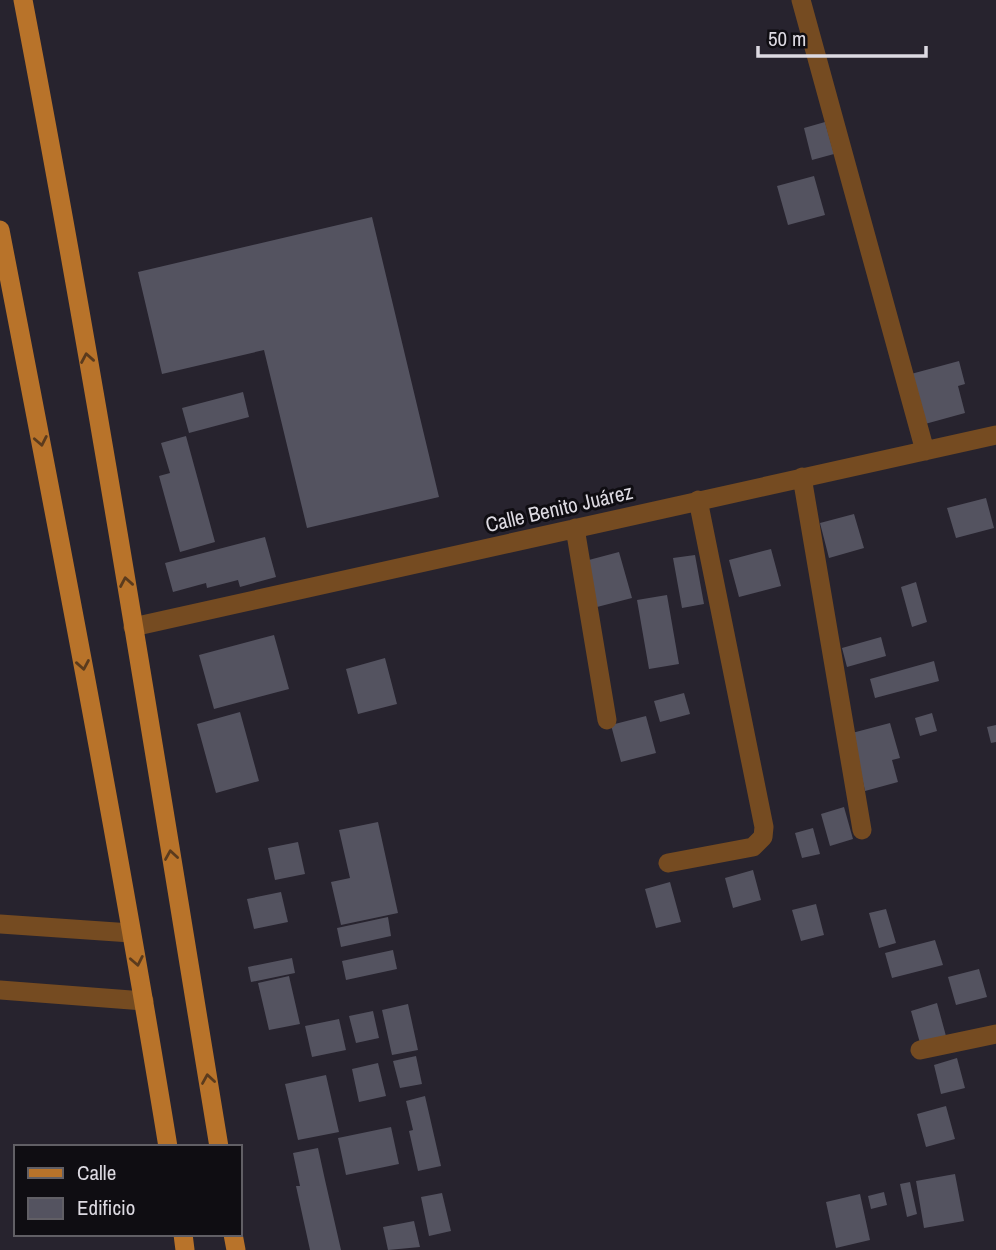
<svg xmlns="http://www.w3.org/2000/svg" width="996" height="1250" font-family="'Archivo Narrow',sans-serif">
	<rect width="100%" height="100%" fill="#27232e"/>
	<path fill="#545360" d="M 825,122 L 834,154 L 812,160 L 804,128 Z
		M 814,176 L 825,215 L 788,225 L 777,186 Z
		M 372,217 L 439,497 L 307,528 L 264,350 L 162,374 L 138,272 Z
		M 959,361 L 965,384 L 958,386 L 965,413 L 925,424 L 911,374 Z
		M 243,392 L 249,417 L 189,433 L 182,408 Z
		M 186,436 L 215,542 L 180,552 L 159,476 L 170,473 L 161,443 Z
		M 986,498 L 994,528 L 956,538 L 947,508 Z
		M 854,514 L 864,548 L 829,558 L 820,523 Z
		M 265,537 L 276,577 L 240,587 L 238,580 L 207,588 L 206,583 L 173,592 L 165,563 Z
		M 771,549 L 781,586 L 739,597 L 729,560 Z
		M 619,552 L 632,598 L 597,607 L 585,561 Z
		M 695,555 L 704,604 L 682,608 L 673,558 Z
		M 916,582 L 927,622 L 912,627 L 901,587 Z
		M 667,595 L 679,664 L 649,669 L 637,600 Z
		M 274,635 L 289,689 L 214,709 L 199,655 Z
		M 881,637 L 886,656 L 847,667 L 842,648 Z
		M 385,658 L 397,704 L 358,714 L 346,669 Z
		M 934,661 L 939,681 L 875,698 L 870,679 Z
		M 684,693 L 690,714 L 660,722 L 654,701 Z
		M 240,712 L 259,781 L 216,793 L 197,724 Z
		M 932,713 L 937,731 L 920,736 L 915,718 Z
		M 646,716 L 656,753 L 621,762 L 611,725 Z
		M 890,723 L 900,758 L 892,760 L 898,782 L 865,791 L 852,733 Z
		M 996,725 L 996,742 L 991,743 L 987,727 Z
		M 844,807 L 853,839 L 830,846 L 821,814 Z
		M 378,822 L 398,913 L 341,925 L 331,882 L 350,878 L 339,830 Z
		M 813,828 L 820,854 L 802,858 L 795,833 Z
		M 298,842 L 305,874 L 275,880 L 268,848 Z
		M 753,870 L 761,900 L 733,908 L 725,878 Z
		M 670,882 L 681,922 L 656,928 L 645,889 Z
		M 281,892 L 288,922 L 254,929 L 247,899 Z
		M 816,904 L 824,935 L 801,941 L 792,910 Z
		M 886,909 L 896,943 L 879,948 L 869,913 Z
		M 388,917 L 391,936 L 341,947 L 337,928 Z
		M 935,940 L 943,965 L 892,978 L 885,953 Z
		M 393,950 L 397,969 L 346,980 L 342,961 Z
		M 292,958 L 295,973 L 251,982 L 248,967 Z
		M 979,969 L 987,997 L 956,1005 L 948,977 Z
		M 289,976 L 300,1024 L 269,1030 L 258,983 Z
		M 937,1003 L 946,1036 L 920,1043 L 911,1011 Z
		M 408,1004 L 418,1050 L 392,1055 L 382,1010 Z
		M 373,1011 L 379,1038 L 356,1043 L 349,1016 Z
		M 339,1019 L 346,1050 L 312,1057 L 305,1026 Z
		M 416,1056 L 422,1084 L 400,1088 L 393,1061 Z
		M 957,1058 L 965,1088 L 941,1094 L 934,1065 Z
		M 378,1063 L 386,1096 L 359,1102 L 352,1069 Z
		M 326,1075 L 339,1132 L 298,1140 L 285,1084 Z
		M 425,1096 L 441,1166 L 418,1171 L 409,1131 L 413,1130 L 406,1101 Z
		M 946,1106 L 955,1139 L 926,1147 L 917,1114 Z
		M 391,1127 L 399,1164 L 346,1175 L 338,1138 Z
		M 318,1148 L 325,1180 L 341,1250 L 310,1250 L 296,1186 L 300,1186 L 293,1153 Z
		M 955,1174 L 964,1221 L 924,1228 L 916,1181 Z
		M 910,1182 L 917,1214 L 907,1217 L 900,1184 Z
		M 884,1192 L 887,1205 L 871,1209 L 868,1196 Z
		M 442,1193 L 451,1231 L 429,1236 L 421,1197 Z
		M 860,1194 L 870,1240 L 836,1248 L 826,1202 Z
		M 414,1221 L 420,1247 L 388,1250 L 383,1227 Z"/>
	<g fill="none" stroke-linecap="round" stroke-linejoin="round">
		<path stroke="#754b21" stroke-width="19" d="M 801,0 L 925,451
			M 802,477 L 862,830
			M 575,528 L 607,720
			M 133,627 L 996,435
			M 668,863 L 753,847 L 763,837 L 764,827 L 698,500
			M 0,924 L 131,933
			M 0,990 L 144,1001
			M 920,1050 L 996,1034"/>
		<path stroke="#b8732a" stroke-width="19" d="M 23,0 C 96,381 156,764 219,1147
			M 0,230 C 59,535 118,840 168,1147
			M 183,1234 L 185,1250
			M 233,1234 L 236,1250"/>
	</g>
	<defs><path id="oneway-chevron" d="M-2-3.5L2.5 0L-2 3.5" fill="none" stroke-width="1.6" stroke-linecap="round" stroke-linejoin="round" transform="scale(1.75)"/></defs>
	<g stroke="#5b3b1d">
		<use href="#oneway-chevron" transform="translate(87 358) rotate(-100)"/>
		<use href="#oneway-chevron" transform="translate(41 441) rotate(79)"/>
		<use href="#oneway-chevron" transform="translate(126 582) rotate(-100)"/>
		<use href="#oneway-chevron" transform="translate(83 665) rotate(80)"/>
		<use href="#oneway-chevron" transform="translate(171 855) rotate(-99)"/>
		<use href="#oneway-chevron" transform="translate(137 961) rotate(79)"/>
		<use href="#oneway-chevron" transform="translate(208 1079) rotate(-99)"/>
	</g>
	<g text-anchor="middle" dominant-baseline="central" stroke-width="6" stroke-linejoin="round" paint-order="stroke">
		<g font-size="21" fill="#dddae2" stroke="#0f0d12">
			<text transform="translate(559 508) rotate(-13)">Calle Benito Juárez</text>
		</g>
	</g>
	<rect x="14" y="1145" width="228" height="91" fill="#0f0d12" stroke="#615f65" stroke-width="2"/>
	<rect x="28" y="1168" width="35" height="10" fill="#b8732a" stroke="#615f65" stroke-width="2"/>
	<text x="77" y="1180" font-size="21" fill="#dddae2">Calle</text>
	<rect x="28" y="1198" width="35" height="21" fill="#545360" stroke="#615f65" stroke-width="2"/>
	<text x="77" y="1215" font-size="21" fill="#dddae2">Edificio</text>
	<path d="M758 46v10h168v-10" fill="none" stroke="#dddae2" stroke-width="3.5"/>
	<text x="768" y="46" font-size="21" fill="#dddae2" stroke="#0f0d12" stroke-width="5" paint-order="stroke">50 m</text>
</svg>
